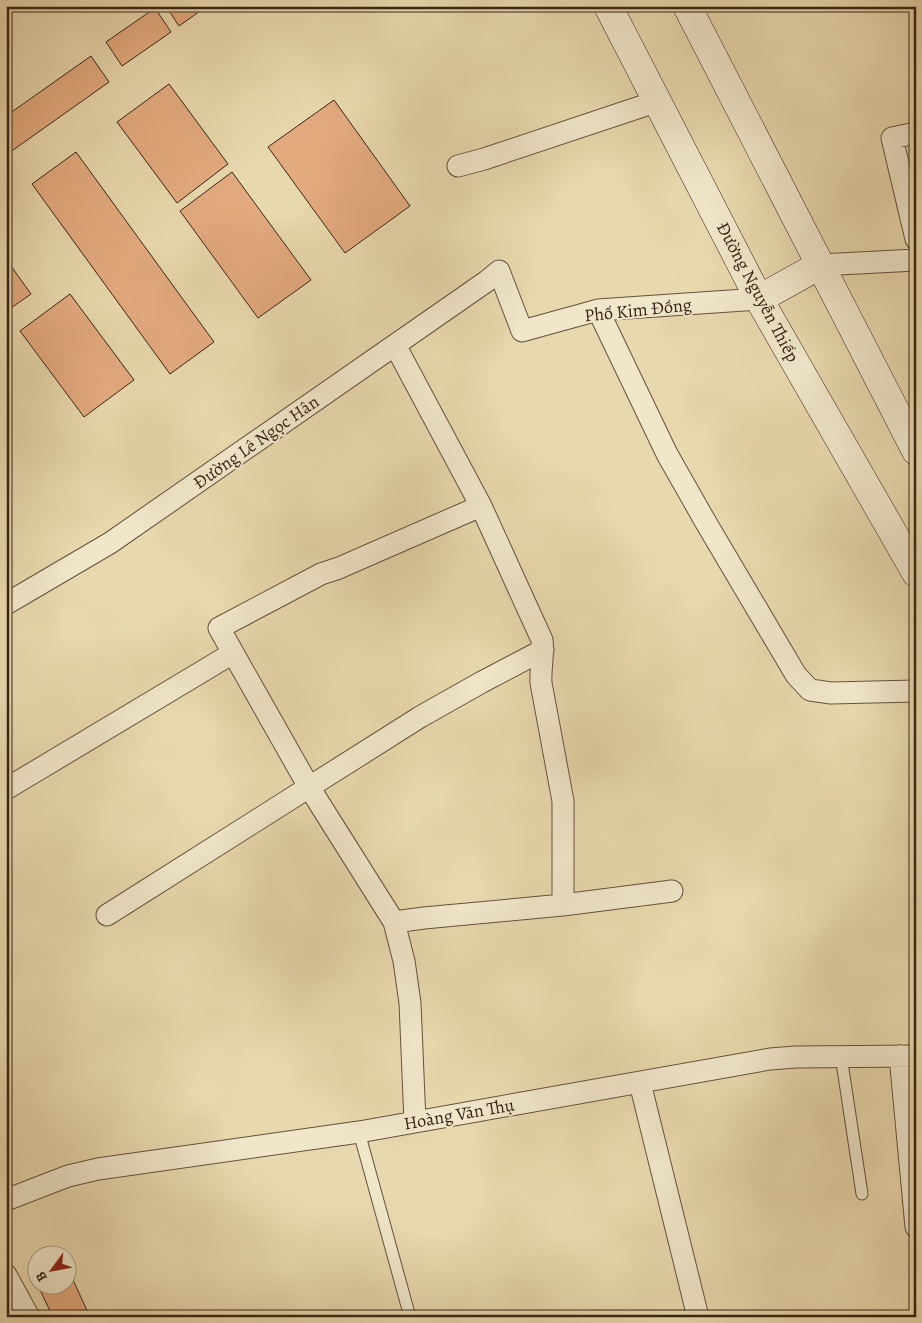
<svg xmlns="http://www.w3.org/2000/svg" width="922" height="1323" font-family="Alegreya,serif">
	<rect width="100%" height="100%" fill="#e8d8ad"/>
	<filter id="stains"><feTurbulence type="fractalNoise" baseFrequency=".004" numOctaves="4"/><feColorMatrix values="0 0 0 0 .2 0 0 0 0 .09 0 0 0 0 .02 0 0 0 .5 -.17"/></filter>
	<radialGradient id="worn" r=".72"><stop offset=".6" stop-color="#630" stop-opacity="0"/><stop offset="1" stop-color="#630" stop-opacity=".3"/></radialGradient>
	<path fill="#e3aa7e" stroke="#382417" d="M 166,6 L 207,6 L 179,26 Z
		M 155,8 L 171,32 L 122,66 L 106,42 Z
		M 91,56 L 109,82 L 6,155 L 6,116 Z
		M 169,84 L 228,164 L 177,203 L 117,122 Z
		M 334,100 L 410,206 L 345,253 L 268,147 Z
		M 76,152 L 214,342 L 170,374 L 32,184 Z
		M 232,172 L 311,280 L 258,318 L 180,211 Z
		M 6,259 L 31,294 L 11,308 L 6,302 Z
		M 70,294 L 134,380 L 84,417 L 20,331 Z
		M 38,1263 L 38,1284 L 29,1267 Z
		M 68,1269 L 90,1317 L 53,1317 L 38,1286 L 68,1286 Z"/>
	<g fill="none" stroke-linecap="round" stroke-linejoin="round">
		<g stroke="#64513c" stroke-width="13">
			<path id="lane" d="M 841,1056 L 862,1194
				M 359,1132 L 410,1317"/>
		</g>
		<g stroke="#64513c" stroke-width="23">
			<path id="street" d="M 916,133 L 892,138 L 916,239
				M 458,166 L 484,159 L 658,101
				M 820,265 L 916,260
				M 598,310 L 667,454 L 705,521 L 796,675 L 810,690 L 831,693 L 916,691
				M 395,345 L 481,506 L 542,640 C 544,655 540,669 541,683 L 563,801 L 563,905
				M 6,604 L 110,543 L 487,281 L 499,271 L 522,331 L 598,310 L 759,299
				M 6,789 L 233,653
				M 107,915 L 420,717 L 482,682 L 543,650
				M 394,922 L 424,918 L 563,905 L 672,891
				M 900,1056 L 916,1227
				M 640,1083 L 698,1317
				M 415,1122 L 410,1003 L 404,961 L 394,922 L 309,787 L 219,628 L 321,574 L 339,568 L 481,506
				M 6,1200 L 68,1176 L 98,1169 L 359,1132 L 770,1059 L 796,1057 L 916,1056
				M 6,1275 L 29,1317"/>
		</g>
		<g stroke="#382417" stroke-width="29">
			<path id="secondary" d="M 608,6 L 759,299 L 916,573
				M 687,6 L 916,451
				M 759,299 L 820,265"/>
		</g>
		<use href="#lane" stroke="#f0e6ca" stroke-width="11"/>
		<use href="#street" stroke="#f0e6ca" stroke-width="21"/>
		<use href="#secondary" stroke="#f0e6ca" stroke-width="28"/>
	</g>
	<g text-anchor="middle" dominant-baseline="central" stroke-width="4" stroke-linejoin="round" paint-order="stroke">
		<g font-size="18" fill="#382417" stroke="#f0e6ca">
			<text transform="translate(758 292) rotate(62)">Đường Nguyễn Thiếp</text>
			<text transform="translate(638 310) rotate(-6)">Phố Kim Đồng</text>
			<text transform="translate(256 442) rotate(-35)">Đường Lê Ngọc Hân</text>
			<text transform="translate(459 1114) rotate(-10)">Hoàng Văn Thụ</text>
		</g>
	</g>
	<rect width="922" height="1323" fill="none" stroke="#e8d8ad" stroke-width="25"/>
	<rect x="8" y="8" width="907" height="1308" fill="none" stroke="#382417" stroke-width="2.5"/>
	<rect x="12" y="12" width="897" height="1298" fill="none" stroke="#382417"/>
	<g transform="translate(52 1270) rotate(238)"><circle r="24" fill="#f0e6ca" stroke="#a69882"/>
	<path d="M0-4L9 19L0 12L-9 19Z" fill="#8f2418"/>
	<text y="-8" font-size="14" font-weight="bold" text-anchor="middle" fill="#382417">B</text>
	</g>
	<rect width="100%" height="100%" filter="url(#stains)"/>
	<rect width="100%" height="100%" fill="url(#worn)"/>
</svg>
